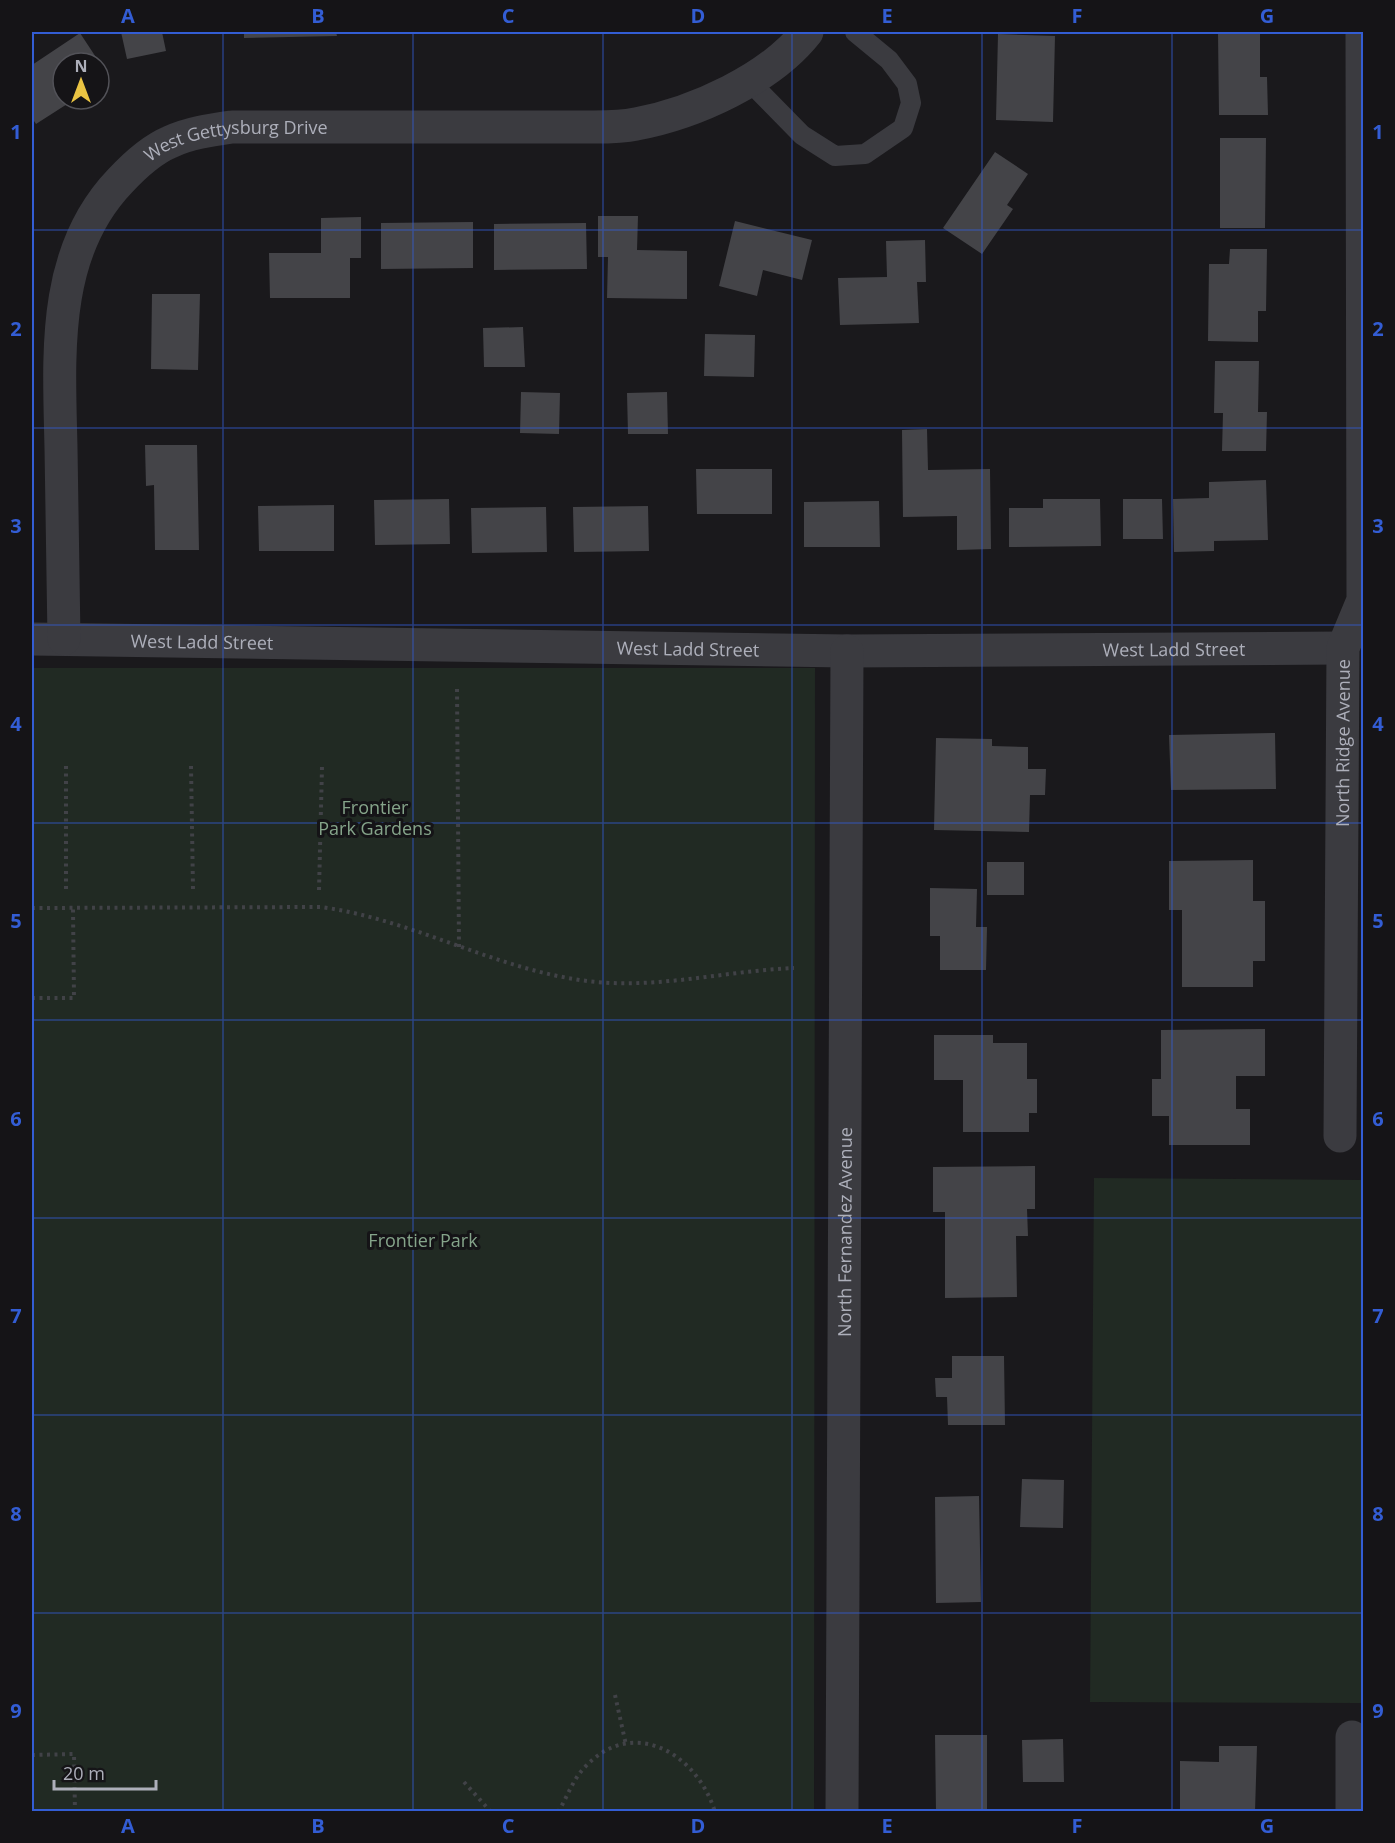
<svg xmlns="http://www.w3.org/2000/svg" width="1395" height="1843" font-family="'Open Sans',sans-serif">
	<rect width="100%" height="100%" fill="#1a191c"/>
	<path fill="#212a23" d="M 32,668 L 815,668 L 814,1811 L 32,1811 Z
		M 1094,1178 L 1363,1180 L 1363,1703 L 1090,1702 Z"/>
	<path fill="#444448" d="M 121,32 L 162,32 L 166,51 L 127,59 Z
		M 244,32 L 336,32 L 337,36 L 244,38 Z
		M 367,32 L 441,32 L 441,34 L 367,34 Z
		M 1218,32 L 1260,32 L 1260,77 L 1267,77 L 1268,115 L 1219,115 Z
		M 80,33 L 109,77 L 99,83 L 99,63 L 63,63 L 63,99 L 75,99 L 36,124 L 32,118 L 32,65 Z
		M 998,34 L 1055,36 L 1053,122 L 996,120 Z
		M 1220,138 L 1266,138 L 1265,228 L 1220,228 Z
		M 995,152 L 1028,174 L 1007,205 L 1013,209 L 982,254 L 943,228 Z
		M 598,216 L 638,216 L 637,250 L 687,251 L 687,299 L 607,298 L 608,257 L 598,257 Z
		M 361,217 L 361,258 L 350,258 L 350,298 L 270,298 L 269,253 L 321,253 L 321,218 Z
		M 735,221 L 812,240 L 802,280 L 763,270 L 757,296 L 719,286 Z
		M 473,222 L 473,268 L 381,269 L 381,223 Z
		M 586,223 L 587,269 L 494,270 L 494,224 Z
		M 925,240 L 926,282 L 917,282 L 919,323 L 840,325 L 838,278 L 887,277 L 886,241 Z
		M 1230,249 L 1267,249 L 1266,311 L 1258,311 L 1258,342 L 1208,341 L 1209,264 L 1229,264 Z
		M 152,294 L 200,294 L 198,370 L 151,369 Z
		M 523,327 L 525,367 L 484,367 L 483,328 Z
		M 705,334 L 755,335 L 754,377 L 704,376 Z
		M 1215,361 L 1259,361 L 1258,412 L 1267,412 L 1266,451 L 1222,451 L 1223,413 L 1214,413 Z
		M 521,392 L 560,393 L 559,434 L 520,433 Z
		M 667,392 L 668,434 L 628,434 L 627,393 Z
		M 927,429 L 928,470 L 990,469 L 991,549 L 957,550 L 957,516 L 903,517 L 902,430 Z
		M 145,445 L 197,445 L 199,550 L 155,550 L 154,485 L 146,486 Z
		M 696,469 L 772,469 L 772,514 L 697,514 Z
		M 1266,480 L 1268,540 L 1214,541 L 1214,551 L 1174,552 L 1173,499 L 1209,498 L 1209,482 Z
		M 449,499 L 450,544 L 375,545 L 374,500 Z
		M 1043,499 L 1100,499 L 1101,546 L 1009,547 L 1009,508 L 1043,508 Z
		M 1123,499 L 1162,499 L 1163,539 L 1123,539 Z
		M 879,501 L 880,547 L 804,547 L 804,502 Z
		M 334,505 L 334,551 L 259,551 L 258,506 Z
		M 648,506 L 649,551 L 574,552 L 573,507 Z
		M 546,507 L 547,552 L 472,553 L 471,508 Z
		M 1275,733 L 1276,789 L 1171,790 L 1169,735 Z
		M 936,738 L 992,739 L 992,746 L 1028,747 L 1028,769 L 1046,769 L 1045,795 L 1030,795 L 1029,832 L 934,830 Z
		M 1253,860 L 1253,901 L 1265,901 L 1265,961 L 1253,961 L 1253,987 L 1182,987 L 1182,910 L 1169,910 L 1169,861 Z
		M 987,862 L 1024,862 L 1024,895 L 987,895 Z
		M 930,888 L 977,889 L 976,927 L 987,927 L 986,970 L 940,970 L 940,936 L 930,936 Z
		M 1265,1029 L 1265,1076 L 1236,1076 L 1236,1109 L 1250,1109 L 1250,1145 L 1169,1145 L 1169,1116 L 1152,1116 L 1152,1079 L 1161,1079 L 1161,1030 Z
		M 934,1035 L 993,1035 L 993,1043 L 1027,1043 L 1027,1079 L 1037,1079 L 1037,1113 L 1029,1113 L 1029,1132 L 963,1132 L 963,1080 L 934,1080 Z
		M 1035,1166 L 1035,1209 L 1027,1209 L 1028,1236 L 1016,1236 L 1017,1297 L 945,1298 L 945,1212 L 933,1212 L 933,1167 Z
		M 952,1356 L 1004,1356 L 1005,1425 L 948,1425 L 947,1397 L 936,1397 L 935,1378 L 952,1378 Z
		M 1022,1479 L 1064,1480 L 1063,1528 L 1020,1527 Z
		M 979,1496 L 981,1602 L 936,1603 L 935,1497 Z
		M 935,1735 L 987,1735 L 987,1812 L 936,1812 Z
		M 1063,1739 L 1064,1782 L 1023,1782 L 1022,1740 Z
		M 1219,1746 L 1257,1746 L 1255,1812 L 1180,1812 L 1180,1761 L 1219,1762 Z"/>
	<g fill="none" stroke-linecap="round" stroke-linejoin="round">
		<path stroke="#414247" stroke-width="4" stroke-dasharray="3 4.5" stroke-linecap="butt" d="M 457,689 L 459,947
			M 66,766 L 66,889
			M 191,766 L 193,889
			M 319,890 L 322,767
			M 32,908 L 321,907 C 410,919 491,967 580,980 C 652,991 722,971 794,968
			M 32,998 L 74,998 L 73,909
			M 615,1695 L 626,1745
			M 32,1755 L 74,1754 L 75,1812
			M 464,1782 L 491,1812
			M 558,1812 C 567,1798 572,1781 584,1768 C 632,1715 697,1753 715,1812"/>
		<path stroke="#3b3b40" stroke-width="20" d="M 748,80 L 802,135 L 835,156 L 865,154 L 903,128 L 911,103 L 907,84 L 889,60 L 855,32"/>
		<g stroke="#3b3b40" stroke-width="33">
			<path id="s1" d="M 32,639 L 847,651 L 1343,648"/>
			<path id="s2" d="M 64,639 C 63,576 62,512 61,448 C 59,355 51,253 120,181 C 134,166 151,150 170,142 C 189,133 211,130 232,127 L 594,127 C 608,127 622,127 636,124 C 695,113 770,79 807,32"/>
			<path id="s3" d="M 1340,1136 L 1343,648 L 1363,600 L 1362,32"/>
			<path id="s4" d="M 842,1812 L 847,651"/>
			<path d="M 1352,1812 L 1352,1737"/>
		</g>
	</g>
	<path fill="none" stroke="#335dd4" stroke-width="1.5" stroke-opacity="0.55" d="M 223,32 L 223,1812M 413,32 L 413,1812M 603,32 L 603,1812M 792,32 L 792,1812M 982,32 L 982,1812M 1172,32 L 1172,1812M 32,230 L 1364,230M 32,428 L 1364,428M 32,625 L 1364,625M 32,823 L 1364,823M 32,1020 L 1364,1020M 32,1218 L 1364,1218M 32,1415 L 1364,1415M 32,1613 L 1364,1613"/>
	<g text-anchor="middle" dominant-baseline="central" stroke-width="6" stroke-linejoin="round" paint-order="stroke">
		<g font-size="18" fill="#adafba" stroke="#151417">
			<text stroke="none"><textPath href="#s2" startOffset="602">West Gettysburg Drive</textPath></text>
			<text stroke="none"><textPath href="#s1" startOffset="170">West Ladd Street</textPath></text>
			<text stroke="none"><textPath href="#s1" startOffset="656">West Ladd Street</textPath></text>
			<text stroke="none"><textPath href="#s1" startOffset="1142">West Ladd Street</textPath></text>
			<text stroke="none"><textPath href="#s3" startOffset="393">North Ridge Avenue</textPath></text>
			<text stroke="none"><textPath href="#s4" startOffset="580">North Fernandez Avenue</textPath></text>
		</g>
		<g font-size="18" fill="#85a48a" stroke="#151417">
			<text x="375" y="807">Frontier<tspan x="375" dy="21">Park Gardens</tspan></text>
			<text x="423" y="1240">Frontier Park</text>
		</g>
	</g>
	<rect width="1395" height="1843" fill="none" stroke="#151417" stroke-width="66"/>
	<g transform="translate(81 81)"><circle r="28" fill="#151417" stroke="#525258" stroke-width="1.5"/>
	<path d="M0-4.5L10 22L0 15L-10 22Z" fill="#eac443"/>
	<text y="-9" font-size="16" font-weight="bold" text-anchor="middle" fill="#adafba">N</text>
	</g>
	<path d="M54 1780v9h102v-9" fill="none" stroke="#adafba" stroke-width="3"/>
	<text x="63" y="1780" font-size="18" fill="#adafba" stroke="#151417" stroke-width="4.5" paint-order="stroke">20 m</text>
	<rect x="33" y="33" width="1329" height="1777" fill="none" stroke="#335dd4" stroke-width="2"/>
	<g font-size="20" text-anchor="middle" font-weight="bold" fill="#335dd4">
		<text x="128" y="23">A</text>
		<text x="318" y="23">B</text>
		<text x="508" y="23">C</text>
		<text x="698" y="23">D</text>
		<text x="887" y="23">E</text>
		<text x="1077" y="23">F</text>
		<text x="1267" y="23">G</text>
		<text x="16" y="139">1</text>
		<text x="1378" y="139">1</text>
		<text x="16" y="336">2</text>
		<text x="1378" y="336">2</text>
		<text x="16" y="533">3</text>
		<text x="1378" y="533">3</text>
		<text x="16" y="731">4</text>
		<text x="1378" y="731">4</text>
		<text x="16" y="928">5</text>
		<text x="1378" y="928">5</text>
		<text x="16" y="1126">6</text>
		<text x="1378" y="1126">6</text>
		<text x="16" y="1323">7</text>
		<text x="1378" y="1323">7</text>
		<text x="16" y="1521">8</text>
		<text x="1378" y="1521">8</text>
		<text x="16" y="1718">9</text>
		<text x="1378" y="1718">9</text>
		<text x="128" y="1833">A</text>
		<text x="318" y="1833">B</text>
		<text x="508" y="1833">C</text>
		<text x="698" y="1833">D</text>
		<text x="887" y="1833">E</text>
		<text x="1077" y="1833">F</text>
		<text x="1267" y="1833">G</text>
	</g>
</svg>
